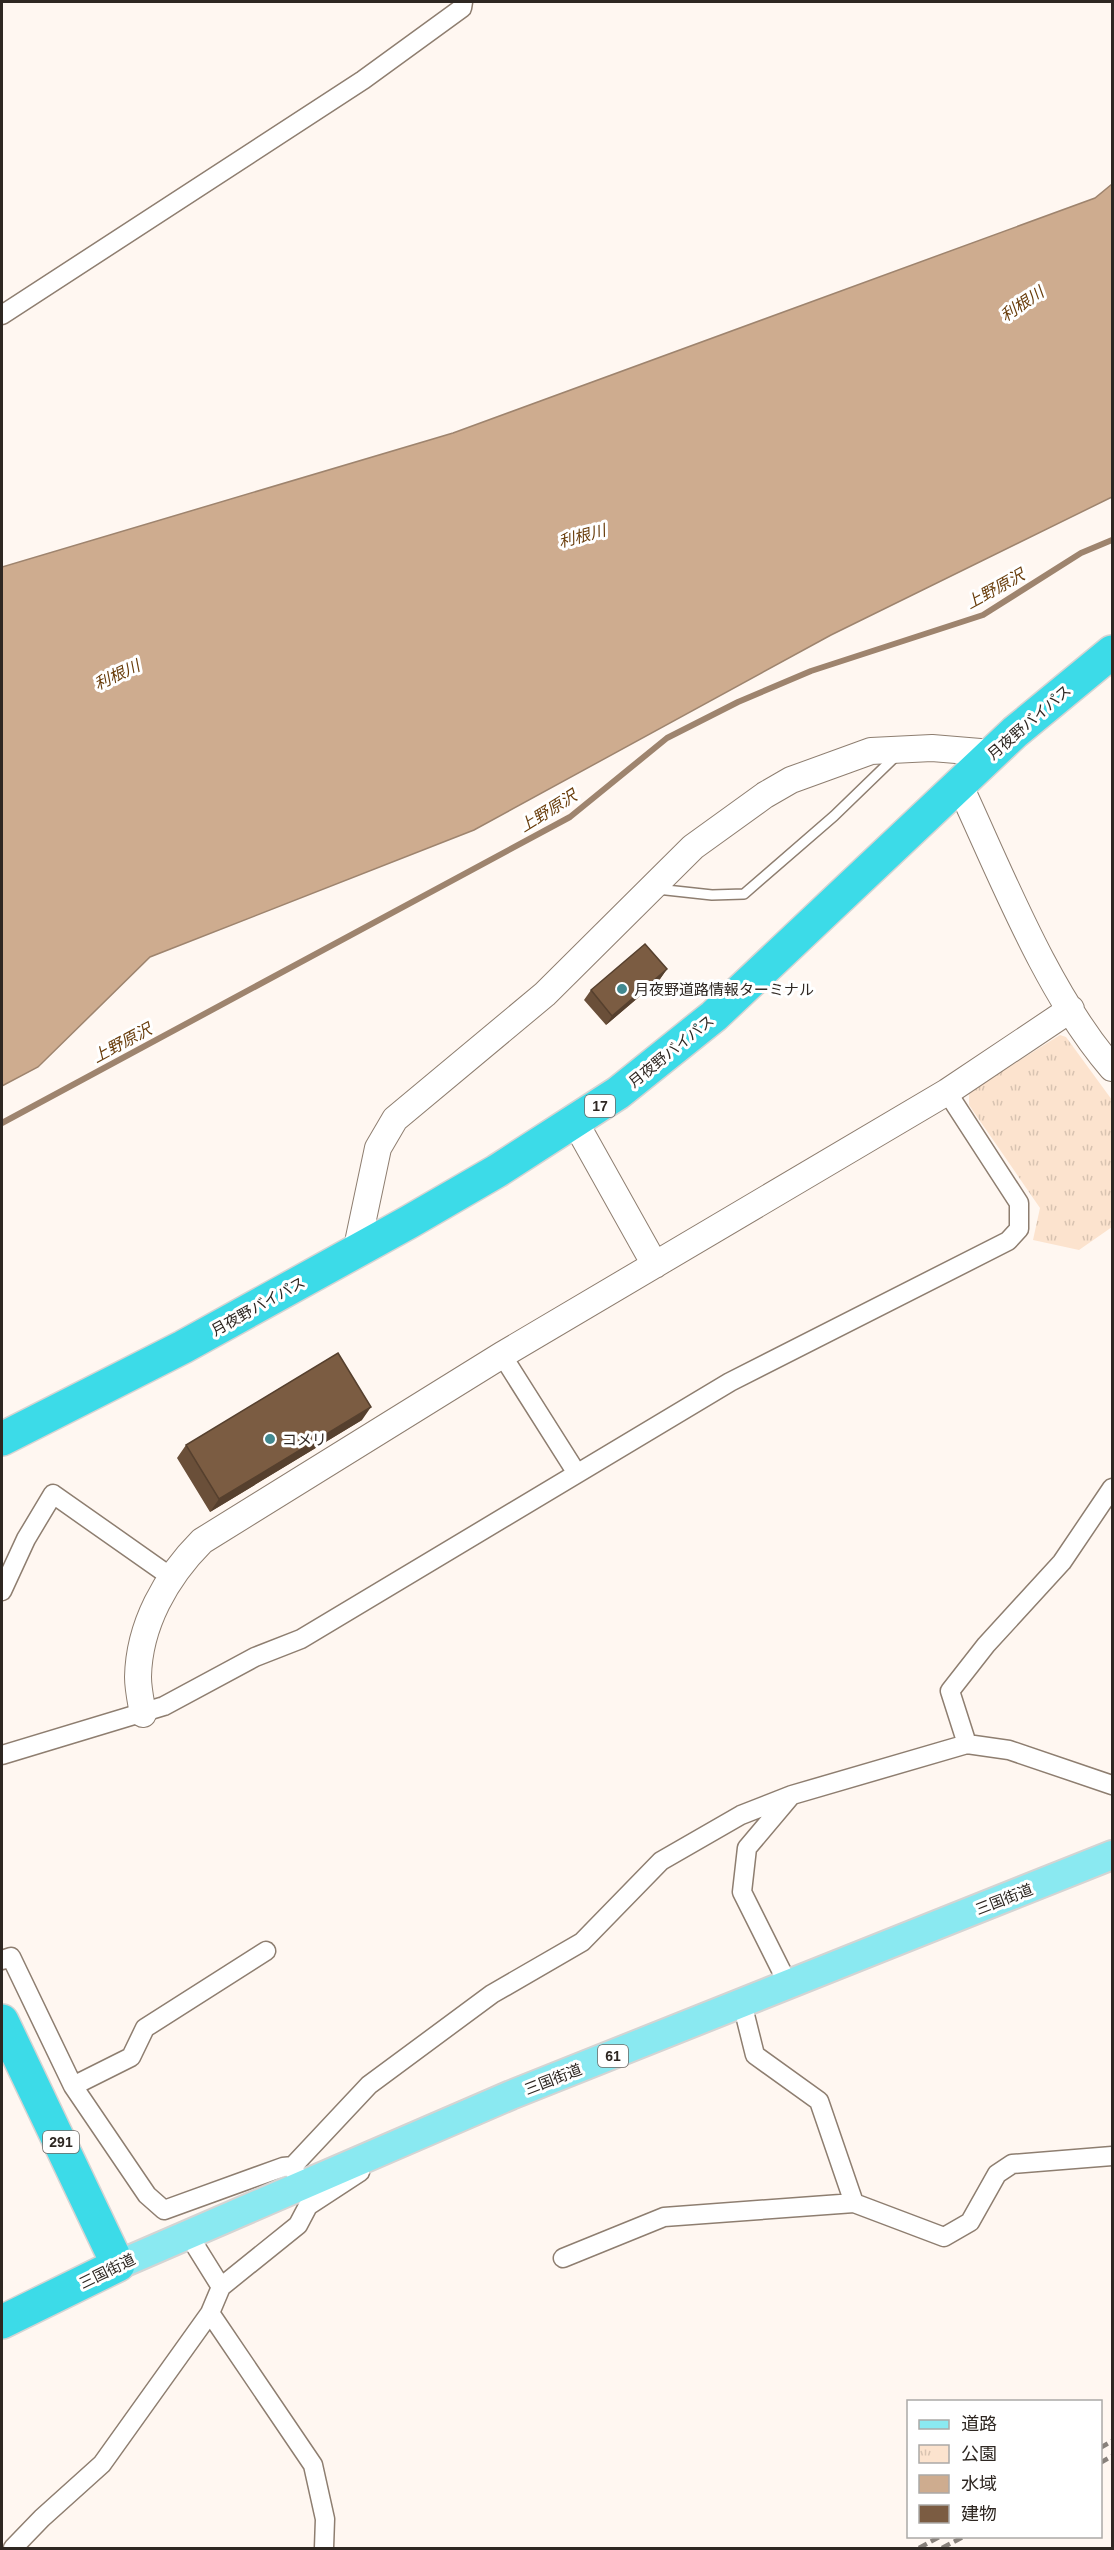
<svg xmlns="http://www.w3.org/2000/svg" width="1114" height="2550" font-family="Arial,'Noto Sans JP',sans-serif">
	<defs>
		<pattern id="park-tufts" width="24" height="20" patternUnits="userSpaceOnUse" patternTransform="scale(1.5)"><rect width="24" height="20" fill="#fce3ce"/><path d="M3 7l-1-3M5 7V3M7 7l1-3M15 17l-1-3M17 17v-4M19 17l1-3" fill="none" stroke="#d8c3b1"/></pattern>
	</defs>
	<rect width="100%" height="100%" fill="#fff7f1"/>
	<path fill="url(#park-tufts)" d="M 1060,1035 L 1066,1037 L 1112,1100 L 1112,1227 L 1079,1250 L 1033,1240 L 1040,1208 L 969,1105 L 969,1092 Z"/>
	<path fill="#ceac8f" stroke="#9e846e" stroke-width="1.5" d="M 1112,184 L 1112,497 L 831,635 L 474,830 L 150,957 L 38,1067 L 2,1086 L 2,567 L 453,433 L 1095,198 Z"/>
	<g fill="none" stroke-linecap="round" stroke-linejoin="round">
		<path stroke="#9e846e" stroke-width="6" d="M 2,1123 L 570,817 L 667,738 L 738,702 L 811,671 L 983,615 L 1081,553 L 1112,540"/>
		<g stroke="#8e7e70" stroke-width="12">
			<path id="lane" d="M 657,889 L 712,895 L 744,894 L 834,816 L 898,754"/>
		</g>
		<g stroke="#8e7e70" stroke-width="21">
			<path id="street" d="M 2,315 L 363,80 L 462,8 L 463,2
				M 502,1355 L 576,1472
				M 2,1591 L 26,1539 L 53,1494 L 171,1577
				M 967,1744 L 950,1691 L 986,1645 L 1062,1562 L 1112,1488
				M 2,1755 L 164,1706 L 255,1657 L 301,1639 L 730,1382 L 1008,1241 L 1019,1229 L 1019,1203 L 947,1092
				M 2,1960 L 11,1957 L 73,2086 L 131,2057 L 145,2028 L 266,1951
				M 788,1984 L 742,1892 L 747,1848 L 790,1797
				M 742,2003 L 755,2055 L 819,2101 L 854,2203
				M 73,2086 L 147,2195 L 164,2210 L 283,2167 L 293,2166
				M 300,2185 L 293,2166 L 369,2085 L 492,1994 L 582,1942 L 661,1861 L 741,1815 L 792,1795 L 967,1744 L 1009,1750 L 1112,1785
				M 188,2234 L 221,2287
				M 563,2258 L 664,2217 L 854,2203 L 944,2237 L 970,2222 L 997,2174 L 1012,2164 L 1112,2156
				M 210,2313 L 313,2465 L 325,2519 L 324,2548
				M 13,2548 L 42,2518 L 102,2464 L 210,2313 L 221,2287 L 298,2225 L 308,2206 L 360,2172"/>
		</g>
		<g stroke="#8e7e70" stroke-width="28">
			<path id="secondary" d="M 959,784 C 1001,874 1047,993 1112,1068
				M 575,1122 L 655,1265
				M 356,1252 L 378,1148 L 395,1119 L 545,994 L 693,847 L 765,795 L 791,780 L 871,751 L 932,748 L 992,753
				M 143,1714 C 141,1702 138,1689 138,1677 C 139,1625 166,1577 202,1541 L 502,1355 L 947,1092 L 1071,1009"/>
		</g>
		<g stroke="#d5d4d3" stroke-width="32">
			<path id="primary" d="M 118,2265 L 511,2095 L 1112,1855"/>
		</g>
		<g stroke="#d5d4d3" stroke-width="36">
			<path id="highway" d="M 2,1439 L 183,1347 L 409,1222 L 497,1171 L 618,1093 L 714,1016 L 1015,732 L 1112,652
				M 2,2021 L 118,2265 L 2,2322"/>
		</g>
		<use href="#lane" stroke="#fff" stroke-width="9"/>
		<use href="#street" stroke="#fff" stroke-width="18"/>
		<use href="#secondary" stroke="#fff" stroke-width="26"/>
		<use href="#primary" stroke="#8ae9f1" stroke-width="28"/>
		<use href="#highway" stroke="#3cdbe8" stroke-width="33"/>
		<path stroke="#88817b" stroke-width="4.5" stroke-dasharray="9 4.5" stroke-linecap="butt" d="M 1100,2448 L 1112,2441
			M 1100,2463 L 1112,2456
			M 919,2548 L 941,2536
			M 942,2548 L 965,2536"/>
	</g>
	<path fill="#6a4f39" d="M 667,969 L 660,979 L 606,1025 L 584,1000 L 591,990 Z
		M 362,1420 L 210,1512 L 177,1458 L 186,1445 Z"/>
	<path fill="#56402e" d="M 667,969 L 660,979 L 606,1025 L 612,1016 Z
		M 371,1407 L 362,1420 L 210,1512 L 219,1499 Z"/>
	<path fill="#7b5c42" stroke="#56402e" stroke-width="1.5" d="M 645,944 L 667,969 L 612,1016 L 591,990 Z
		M 338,1353 L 371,1407 L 219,1499 L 186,1445 Z"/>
	<g fill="#428990" stroke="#fff" stroke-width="2">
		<circle cx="622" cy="989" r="6"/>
		<circle cx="270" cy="1439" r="6"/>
	</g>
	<g text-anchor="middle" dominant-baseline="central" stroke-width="6" stroke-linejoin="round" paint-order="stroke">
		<g fill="#fff" stroke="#6d6864" stroke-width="1.5">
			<rect x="585" y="1095" width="30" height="22" rx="4.5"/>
			<rect x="598" y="2045" width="30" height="22" rx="4.5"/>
			<rect x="43" y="2131" width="36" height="22" rx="4.5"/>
		</g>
		<g font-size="14" font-weight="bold" fill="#2e2722">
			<text x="600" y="1106">17</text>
			<text x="613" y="2056">61</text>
			<text x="61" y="2142">291</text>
		</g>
		<g font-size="15" fill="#2e2722" stroke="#fff">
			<text transform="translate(1029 722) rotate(-41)">月夜野バイパス</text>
			<text transform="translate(671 1051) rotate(-39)">月夜野バイパス</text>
			<text transform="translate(258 1306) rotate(-29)">月夜野バイパス</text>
			<text transform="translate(1004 1899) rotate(-21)">三国街道</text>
			<text transform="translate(553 2079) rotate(-21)">三国街道</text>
			<text transform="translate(107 2271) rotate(-26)">三国街道</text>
		</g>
		<g font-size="15" fill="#2e2722" stroke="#fff" text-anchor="start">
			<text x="634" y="989">月夜野道路情報ターミナル</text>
			<text x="282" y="1439">コメリ</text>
		</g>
		<g font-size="16" font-style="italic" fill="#693d0b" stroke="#fff">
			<text transform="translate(1022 304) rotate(-34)">利根川</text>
			<text transform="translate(582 536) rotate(-15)">利根川</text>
			<text transform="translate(995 589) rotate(-29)">上野原沢</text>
			<text transform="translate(117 675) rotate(-25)">利根川</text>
			<text transform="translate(548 811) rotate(-32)">上野原沢</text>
			<text transform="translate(122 1043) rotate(-28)">上野原沢</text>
		</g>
	</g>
	<rect width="1114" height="2550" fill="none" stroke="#2e2722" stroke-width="6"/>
	<rect x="907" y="2400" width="195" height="138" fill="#ffffff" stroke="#aba9a7" stroke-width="1.5"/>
	<rect x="919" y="2420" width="30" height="9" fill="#8ae9f1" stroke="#aba9a7" stroke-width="1.5"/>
	<text x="961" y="2430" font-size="18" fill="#2e2722">道路</text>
	<rect x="919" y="2445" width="30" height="18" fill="url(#park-tufts)" stroke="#aba9a7" stroke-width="1.5"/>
	<text x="961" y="2460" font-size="18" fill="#2e2722">公園</text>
	<rect x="919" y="2475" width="30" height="18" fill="#ceac8f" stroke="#aba9a7" stroke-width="1.5"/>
	<text x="961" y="2490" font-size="18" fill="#2e2722">水域</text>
	<rect x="919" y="2505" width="30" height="18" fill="#7b5c42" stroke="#aba9a7" stroke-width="1.5"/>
	<text x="961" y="2520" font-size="18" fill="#2e2722">建物</text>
</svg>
